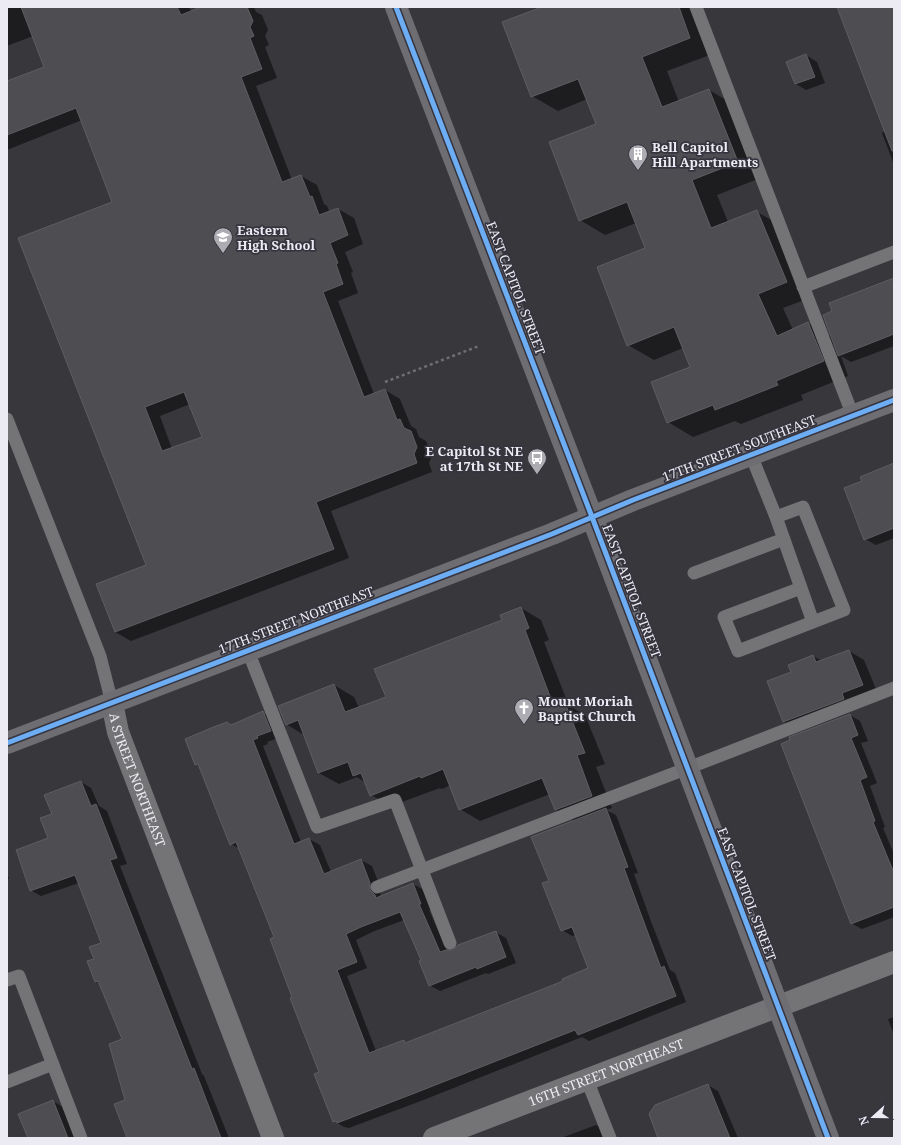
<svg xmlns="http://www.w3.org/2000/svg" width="901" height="1145" font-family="'Noto Serif',serif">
	<rect width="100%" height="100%" fill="#37373c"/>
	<path fill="#0007" fill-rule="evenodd" d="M 7,7 L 189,7 L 191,12 L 204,7 L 254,7 L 256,12 L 262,15 L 268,30 L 265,36 L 269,45 L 265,47 L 277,78 L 256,86 L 292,180 L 301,176 L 317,185 L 324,204 L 327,206 L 330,213 L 338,209 L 354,218 L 363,244 L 345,252 L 353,272 L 351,273 L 358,293 L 338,301 L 374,394 L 385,390 L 400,399 L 411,426 L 416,429 L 419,437 L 426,441 L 432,456 L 429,463 L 432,472 L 331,511 L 349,558 L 131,641 L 115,632 L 147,566 L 114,203 L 82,120 L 7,150 L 7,83 L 45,67 L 33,36 L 7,46 ZM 190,404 L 203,437 L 172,449 L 160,416 Z
		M 544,7 L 699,7 L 715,53 L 667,71 L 679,102 L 709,90 L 735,105 L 763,177 L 717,195 L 728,222 L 757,212 L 782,226 L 812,297 L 783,308 L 793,330 L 808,323 L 832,337 L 894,280 L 894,346 L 851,362 L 841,356 L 848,376 L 801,395 L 803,400 L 741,424 L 735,421 L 693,437 L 668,422 L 691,368 L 683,348 L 654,360 L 628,345 L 646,249 L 636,223 L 605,235 L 580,220 L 597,125 L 587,99 L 558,111 L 532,96 Z
		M 837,7 L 894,7 L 894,165 L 882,133 L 885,131 Z
		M 806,55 L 817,62 L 825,83 L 806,90 L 796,84 L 788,63 Z
		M 894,465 L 894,538 L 876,545 L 865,539 L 863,482 Z
		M 521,608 L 541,620 L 549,640 L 544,642 L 569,706 L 585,715 L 605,764 L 596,767 L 612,808 L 606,810 L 616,815 L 638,873 L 634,874 L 652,924 L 670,970 L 675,973 L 686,1002 L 589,1041 L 582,1037 L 426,1099 L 349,1128 L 344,1127 L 334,1121 L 321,1072 L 275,938 L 240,849 L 231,844 L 200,767 L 196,764 L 231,726 L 263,713 L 274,719 L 281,737 L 267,742 L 268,744 L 263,746 L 301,842 L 309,839 L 320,845 L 331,872 L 361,860 L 372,866 L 381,889 L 380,897 L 413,884 L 424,890 L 431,910 L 429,910 L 447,951 L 454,951 L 495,932 L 506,938 L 516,963 L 488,974 L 486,973 L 440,991 L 429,985 L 422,961 L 404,920 L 372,932 L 356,940 L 367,968 L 347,976 L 376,1051 L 403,1041 L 408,1043 L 564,981 L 589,968 L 576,935 L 572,936 L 562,930 L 550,881 L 575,821 L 556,810 L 550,794 L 480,821 L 460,809 L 451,785 L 442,789 L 440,788 L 391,806 L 371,795 L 366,783 L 357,777 L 339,784 L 319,773 L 304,735 L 286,724 L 334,685 L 354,697 L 359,708 L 387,697 Z
		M 849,651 L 864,660 L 878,694 L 800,731 L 784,722 L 768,681 L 792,672 L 813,656 L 822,661 Z
		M 850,715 L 860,721 L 868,741 L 861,743 L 877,783 L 870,786 L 885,827 L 883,828 L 894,854 L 894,917 L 862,929 L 851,923 Z
		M 81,782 L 91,788 L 99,806 L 107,811 L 127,864 L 120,866 L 202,1074 L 204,1076 L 229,1138 L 127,1138 L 121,1124 L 122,1123 L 127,1100 L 123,1040 L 101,984 L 96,982 L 95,959 L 102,943 L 79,883 L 41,896 L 30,890 L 16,852 L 49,839 L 53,814 Z
		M 7,872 L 9,879 L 7,879 Z
		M 894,1017 L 894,1035 L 888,1019 Z
		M 708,1085 L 718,1091 L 738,1138 L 660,1138 Z
		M 53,1101 L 66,1109 L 78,1138 L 29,1138 Z
		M 596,1125 L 606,1131 L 609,1138 L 561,1138 Z"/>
	<path fill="#4e4d52" stroke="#5e5e62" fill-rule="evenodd" d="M 21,7 L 177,7 L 181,15 L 201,7 L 247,7 L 253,21 L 250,27 L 254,36 L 250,38 L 262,69 L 241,77 L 282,182 L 301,175 L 310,197 L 312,196 L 319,215 L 338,208 L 348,235 L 330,243 L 338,263 L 336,264 L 343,284 L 323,292 L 364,397 L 385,389 L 397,420 L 400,419 L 404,428 L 411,431 L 417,447 L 414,454 L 417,463 L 316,502 L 334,549 L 115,632 L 96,584 L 146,565 L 18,238 L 112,202 L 76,108 L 7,135 L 7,81 L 44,67 ZM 184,392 L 202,437 L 162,451 L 145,407 Z
		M 542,7 L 679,7 L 690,38 L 642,57 L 662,107 L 709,89 L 738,162 L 692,180 L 711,228 L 757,210 L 787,282 L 758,294 L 777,336 L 808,322 L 824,361 L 776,381 L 778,385 L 743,399 L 715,410 L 713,405 L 667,423 L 651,382 L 690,367 L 674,327 L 627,346 L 597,267 L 645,248 L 627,202 L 579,221 L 549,142 L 596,124 L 578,79 L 531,97 L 502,22 Z
		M 837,7 L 894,7 L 894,151 L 892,151 Z
		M 806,54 L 815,77 L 795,84 L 786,62 Z
		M 894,278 L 894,334 L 838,356 L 823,315 L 832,311 L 829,303 Z
		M 894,463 L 894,528 L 864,540 L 844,488 L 862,481 L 860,477 Z
		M 521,607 L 529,628 L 525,630 L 554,707 L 565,703 L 585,753 L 577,755 L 592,796 L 555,810 L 542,778 L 459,810 L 443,769 L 421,778 L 420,776 L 370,796 L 361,773 L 353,776 L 348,762 L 318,773 L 298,720 L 286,725 L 278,706 L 334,684 L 345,712 L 386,697 L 374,669 L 502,620 L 500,615 Z
		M 849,650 L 863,685 L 842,693 L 844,699 L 783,722 L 767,681 L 791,672 L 788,665 L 813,655 L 816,662 Z
		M 263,711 L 271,731 L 257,736 L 258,738 L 253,740 L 294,844 L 309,838 L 324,874 L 361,859 L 370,883 L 370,890 L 375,895 L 376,898 L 413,883 L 421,904 L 419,904 L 440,952 L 446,950 L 453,950 L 458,945 L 496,931 L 506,957 L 477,969 L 476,967 L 429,986 L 419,961 L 421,960 L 400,912 L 361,927 L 346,934 L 357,962 L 337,970 L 369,1053 L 404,1040 L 405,1043 L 543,989 L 563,981 L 562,979 L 588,968 L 572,927 L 561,931 L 542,883 L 549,881 L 531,837 L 606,808 L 628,867 L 624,868 L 642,917 L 661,968 L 664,966 L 676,996 L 578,1035 L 575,1030 L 415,1093 L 337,1123 L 336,1121 L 333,1122 L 314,1074 L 319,1072 L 290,998 L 292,997 L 270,939 L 274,937 L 236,842 L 230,845 L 198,764 L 195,765 L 185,739 L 216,726 L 227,722 L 231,725 Z
		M 850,714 L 858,735 L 851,738 L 867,777 L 860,780 L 875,821 L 873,822 L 894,873 L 894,907 L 851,924 L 781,744 L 790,740 L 789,737 Z
		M 81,781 L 91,806 L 96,804 L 117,858 L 110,860 L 192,1069 L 194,1068 L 221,1138 L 127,1138 L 114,1104 L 125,1100 L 109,1044 L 122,1039 L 98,981 L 95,982 L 87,961 L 94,959 L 89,947 L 101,943 L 90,914 L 75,875 L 30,891 L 16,850 L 48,838 L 40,818 L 52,814 L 44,795 Z
		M 708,1084 L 730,1138 L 658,1138 L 649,1114 L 655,1105 Z
		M 53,1100 L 68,1138 L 28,1138 L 18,1114 Z"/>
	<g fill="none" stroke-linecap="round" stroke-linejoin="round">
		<path stroke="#6f6f72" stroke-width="2.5" stroke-dasharray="3 3" stroke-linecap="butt" d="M 385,382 L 479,346"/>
		<path stroke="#747477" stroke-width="13" d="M 696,7 L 853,416
			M 803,287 L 894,252
			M 7,419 L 100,656 L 112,703
			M 751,455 L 776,517 L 813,622 L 844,610 L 803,507 L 776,517
			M 694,573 L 784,539
			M 801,588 L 724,617 L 738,651 L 813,622
			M 248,651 L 317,827 L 395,800 L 450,943
			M 377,887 L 688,768 L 894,688
			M 7,980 L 19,976 L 81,1138
			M 587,1080 L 610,1138
			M 7,1082 L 53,1064"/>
		<g stroke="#747477" stroke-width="22">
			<path id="s1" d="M 112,703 L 118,732 L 273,1138"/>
			<path id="s2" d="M 434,1138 L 894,962"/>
		</g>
		<path stroke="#6e6d71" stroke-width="22" d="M 396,7 L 592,517 L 828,1138
			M 7,743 L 552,534 L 633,500 L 894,400"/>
		<g stroke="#36343f" stroke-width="8">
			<path id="cycleway" d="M 396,7 L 592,517 L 828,1138
				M 7,743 L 552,534 L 633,500 L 894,400"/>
		</g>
		<use href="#cycleway" stroke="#6dadf4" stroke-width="5"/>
	</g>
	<defs>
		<g id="building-pin" transform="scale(1)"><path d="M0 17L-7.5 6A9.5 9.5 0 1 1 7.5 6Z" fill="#adacb3" stroke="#36343f"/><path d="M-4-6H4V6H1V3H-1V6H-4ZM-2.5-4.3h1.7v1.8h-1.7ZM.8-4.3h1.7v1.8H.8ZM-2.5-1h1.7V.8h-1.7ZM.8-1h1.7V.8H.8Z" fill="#fff"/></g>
		<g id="school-pin" transform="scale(1)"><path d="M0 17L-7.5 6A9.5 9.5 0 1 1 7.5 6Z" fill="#adacb3" stroke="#36343f"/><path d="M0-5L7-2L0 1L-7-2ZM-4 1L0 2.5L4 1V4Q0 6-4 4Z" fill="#fff"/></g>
		<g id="bus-pin" transform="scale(1)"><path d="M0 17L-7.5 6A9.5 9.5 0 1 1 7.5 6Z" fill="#adacb3" stroke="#36343f"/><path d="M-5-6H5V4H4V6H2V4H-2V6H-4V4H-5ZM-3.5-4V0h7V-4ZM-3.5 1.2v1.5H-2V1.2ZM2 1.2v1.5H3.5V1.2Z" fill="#fff"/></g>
		<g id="church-pin" transform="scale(1)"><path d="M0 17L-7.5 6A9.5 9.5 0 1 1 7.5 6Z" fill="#adacb3" stroke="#36343f"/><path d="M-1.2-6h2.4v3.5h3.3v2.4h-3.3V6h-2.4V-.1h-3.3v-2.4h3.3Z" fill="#fff"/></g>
	</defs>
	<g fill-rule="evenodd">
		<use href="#building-pin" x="638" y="154"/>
		<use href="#school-pin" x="223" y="237"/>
		<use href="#bus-pin" x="537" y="458"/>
		<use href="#church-pin" x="524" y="708"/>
	</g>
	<g text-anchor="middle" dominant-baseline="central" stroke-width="3.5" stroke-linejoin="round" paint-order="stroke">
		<g font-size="13" font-weight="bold" fill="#ecebf3" stroke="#36343f" text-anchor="start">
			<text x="652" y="147">Bell Capitol<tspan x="652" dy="15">Hill Apartments</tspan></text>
			<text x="237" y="230">Eastern<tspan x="237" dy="15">High School</tspan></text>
			<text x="523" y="451" text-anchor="end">E Capitol St NE<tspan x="523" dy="15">at 17th St NE</tspan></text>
			<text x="538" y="701">Mount Moriah<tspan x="538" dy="15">Baptist Church</tspan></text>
		</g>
		<g font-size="13" fill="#ecebf3" stroke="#36343f">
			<text transform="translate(516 288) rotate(69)">EAST CAPITOL STREET</text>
			<text transform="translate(739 448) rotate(-21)">17TH STREET SOUTHEAST</text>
			<text transform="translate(632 591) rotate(69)">EAST CAPITOL STREET</text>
			<text transform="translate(296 620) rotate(-21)">17TH STREET NORTHEAST</text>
			<text stroke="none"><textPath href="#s1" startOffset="81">A STREET NORTHEAST</textPath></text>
			<text transform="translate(747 894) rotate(69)">EAST CAPITOL STREET</text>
			<text stroke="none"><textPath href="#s2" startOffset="184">16TH STREET NORTHEAST</textPath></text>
		</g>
	</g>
	<rect width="901" height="1145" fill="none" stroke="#ecebf3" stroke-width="16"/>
	<g transform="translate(873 1117) rotate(249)" stroke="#36343f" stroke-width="3" paint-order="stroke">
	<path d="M0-3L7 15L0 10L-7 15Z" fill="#ecebf3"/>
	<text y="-6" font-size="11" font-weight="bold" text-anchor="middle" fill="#ecebf3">N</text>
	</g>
</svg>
